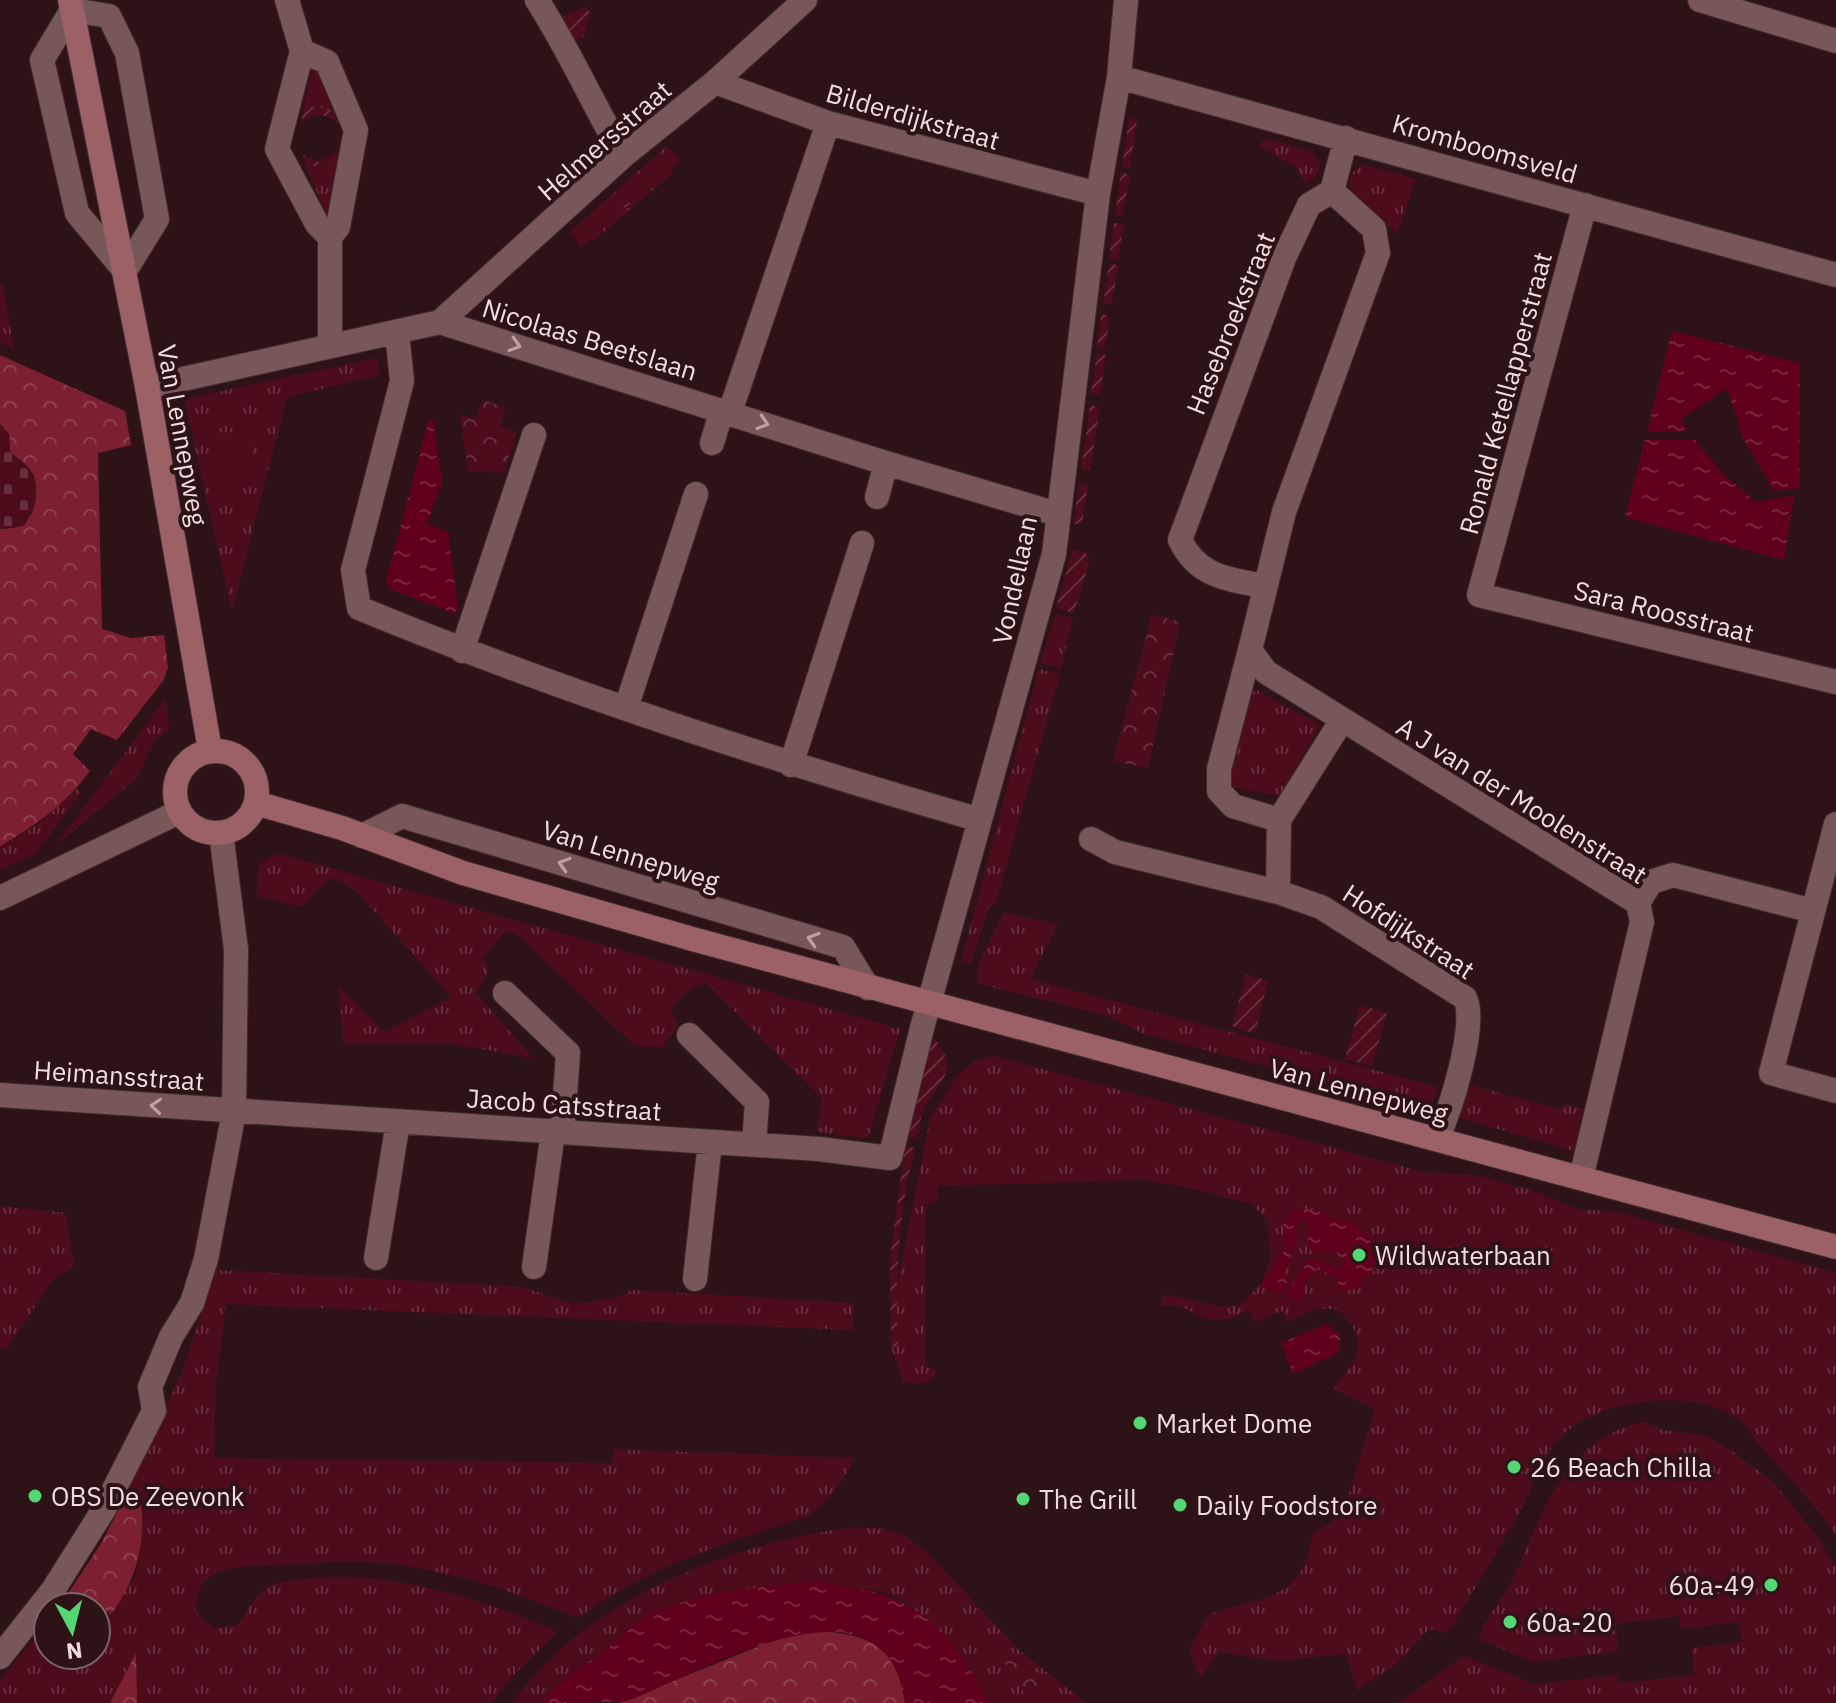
<svg xmlns="http://www.w3.org/2000/svg" width="1836" height="1703" font-family="'IBM Plex Sans',sans-serif">
	<defs>
		<pattern id="grass-tufts" width="24" height="20" patternUnits="userSpaceOnUse" patternTransform="scale(2)"><rect width="24" height="20" fill="#4d0c1a"/><path d="M3 7l-1-3M5 7V3M7 7l1-3M15 17l-1-3M17 17v-4M19 17l1-3" fill="none" stroke="#672f3b"/></pattern>
		<pattern id="forest-crowns" width="20" height="18" patternUnits="userSpaceOnUse" patternTransform="scale(2)"><rect width="20" height="18" fill="#7c2031"/><path d="M2 6a3 3 0 1 1 6 0M12 15a3 3 0 1 1 6 0" fill="none" stroke="#8f404e"/></pattern>
		<pattern id="cemetery-stones" width="16" height="16" patternUnits="userSpaceOnUse" patternTransform="scale(2)"><rect width="16" height="16" fill="#4d0c1a"/><path d="M2 7V4a2 2 0 0 1 4 0v3zM10 15v-3a2 2 0 0 1 4 0v3z" fill="#672f3b"/></pattern>
		<pattern id="park-crowns" width="20" height="18" patternUnits="userSpaceOnUse" patternTransform="scale(2)"><rect width="20" height="18" fill="#4d0c1a"/><path d="M2 6a3 3 0 1 1 6 0M12 15a3 3 0 1 1 6 0" fill="none" stroke="#672f3b"/></pattern>
		<pattern id="garden-furrows" width="10" height="10" patternUnits="userSpaceOnUse" patternTransform="scale(2)"><rect width="10" height="10" fill="#4d0c1a"/><path d="M-1 1l2-2M0 10L10 0M9 11l2-2" fill="none" stroke="#672f3b"/></pattern>
		<pattern id="water-ripples" width="26" height="14" patternUnits="userSpaceOnUse" patternTransform="scale(2)"><rect width="26" height="14" fill="#61001c"/><path d="M2 4q2-2 4 0t4 0M15 11q2-2 4 0t4 0" fill="none" stroke="#78253d"/></pattern>
	</defs>
	<rect width="100%" height="100%" fill="#2e1316"/>
	<path fill="url(#grass-tufts)" d="M 311,58 L 333,110 L 304,105 L 311,73 L 305,65 Z
		M 1265,138 L 1313,152 L 1320,164 L 1317,175 L 1305,184 L 1295,166 L 1259,146 Z
		M 667,146 L 681,161 L 671,169 L 673,173 L 593,241 L 590,239 L 581,248 L 570,232 Z
		M 339,160 L 335,222 L 321,217 L 324,210 L 306,164 L 327,170 Z
		M 1361,164 L 1416,179 L 1397,234 L 1350,188 L 1350,176 Z
		M 0,284 L 3,286 L 14,350 L 0,341 Z
		M 377,358 L 380,375 L 287,397 L 232,611 L 184,399 Z
		M 1056,614 L 1073,618 L 1061,669 L 1040,663 Z
		M 1039,669 L 1060,674 L 996,902 L 988,909 L 971,964 L 961,961 Z
		M 1256,690 L 1320,725 L 1280,796 L 1234,787 L 1229,781 L 1251,694 Z
		M 166,698 L 169,729 L 155,740 L 136,779 L 55,846 Z
		M 77,789 L 81,792 L 36,854 L 0,870 L 0,846 L 37,825 Z
		M 277,853 L 900,1029 L 868,1138 L 817,1132 L 822,1098 L 706,983 L 692,988 L 670,1010 L 679,1025 L 662,1047 L 635,1046 L 515,933 L 506,931 L 483,958 L 489,970 L 476,993 L 533,1058 L 447,1043 L 343,1044 L 339,986 L 385,1032 L 451,997 L 356,891 L 336,878 L 329,879 L 301,907 L 256,896 L 259,864 Z
		M 1004,912 L 1058,924 L 1030,979 L 1438,1087 L 1431,1110 L 1142,1033 L 1108,1016 L 977,983 L 978,965 Z
		M 994,1056 L 1427,1173 L 1476,1175 L 1531,1190 L 1577,1209 L 1617,1212 L 1836,1273 L 1836,1535 C 1813,1500 1784,1474 1757,1442 C 1752,1436 1749,1428 1743,1423 C 1700,1385 1592,1397 1556,1442 C 1542,1460 1533,1486 1522,1507 C 1499,1550 1473,1591 1448,1633 L 1429,1629 L 1394,1666 L 1357,1690 L 1346,1654 L 1276,1661 L 1219,1652 L 1200,1678 L 1189,1650 L 1209,1614 C 1267,1595 1303,1601 1313,1533 L 1342,1516 L 1375,1409 L 1332,1388 C 1358,1359 1373,1342 1337,1309 L 1315,1309 L 1287,1322 L 1282,1311 L 1255,1323 L 1249,1310 C 1240,1314 1229,1320 1219,1320 C 1194,1321 1189,1300 1159,1307 L 1165,1294 L 1221,1307 L 1240,1305 L 1262,1283 L 1271,1256 L 1267,1220 L 1252,1204 L 1191,1188 L 1143,1180 L 938,1186 L 937,1200 L 925,1205 L 925,1358 L 926,1367 L 936,1369 L 934,1379 L 917,1384 L 903,1381 L 891,1347 L 892,1313 L 930,1118 L 957,1076 L 976,1060 Z
		M 1466,1084 L 1560,1109 L 1565,1104 L 1583,1109 L 1575,1151 L 1459,1118 Z
		M 0,1206 L 66,1213 L 74,1267 L 53,1279 L 7,1349 L 0,1349 Z
		M 216,1270 L 523,1287 L 573,1304 L 617,1298 L 632,1290 L 853,1303 L 853,1330 L 226,1304 L 216,1381 L 214,1458 L 612,1463 L 614,1449 L 854,1458 C 842,1482 830,1501 807,1517 C 728,1541 645,1568 578,1618 C 510,1590 441,1566 367,1562 C 336,1560 307,1564 276,1565 C 238,1567 195,1563 196,1612 L 215,1629 L 239,1624 C 247,1611 256,1594 269,1586 C 280,1581 293,1581 305,1579 C 389,1569 478,1598 554,1630 L 556,1633 L 515,1674 L 492,1703 L 137,1703 L 135,1655 L 110,1703 L 0,1703 L 0,1680 L 48,1622 L 48,1655 L 96,1655 L 96,1607 L 59,1607 L 69,1592 L 112,1613 L 136,1575 L 143,1512 L 141,1502 L 128,1491 L 183,1369 Z
		M 1645,1422 L 1661,1430 L 1705,1435 L 1733,1452 L 1772,1481 L 1817,1536 L 1836,1567 L 1836,1703 L 1398,1703 L 1463,1656 L 1536,1684 L 1617,1675 L 1619,1683 L 1694,1675 L 1692,1648 L 1742,1642 L 1739,1622 L 1681,1629 L 1679,1616 L 1616,1624 L 1618,1651 L 1533,1662 L 1479,1639 C 1483,1619 1504,1599 1512,1580 C 1543,1515 1564,1436 1645,1422 Z
		M 857,1527 L 885,1529 L 905,1536 L 925,1550 L 1020,1651 L 1086,1703 L 989,1703 C 976,1678 927,1616 904,1601 C 860,1572 708,1590 660,1610 C 640,1618 627,1632 611,1646 C 588,1666 560,1678 541,1703 L 513,1703 C 581,1601 740,1539 857,1527 Z"/>
	<path fill="url(#forest-crowns)" d="M 0,355 L 125,411 L 131,445 L 98,453 L 102,629 L 131,638 L 164,635 L 168,668 L 163,681 L 117,740 L 91,729 L 73,754 L 90,771 C 66,804 35,826 0,846 L 0,529 L 14,528 L 32,514 C 39,478 39,474 10,452 L 9,434 L 0,424 Z
		M 128,1491 L 141,1502 C 146,1544 136,1580 112,1613 L 69,1592 L 102,1542 Z
		M 820,1631 C 871,1634 898,1649 905,1703 L 619,1703 L 777,1639 Z
		M 136,1653 L 137,1703 L 110,1703 Z"/>
	<path fill="url(#cemetery-stones)" d="M 0,424 L 9,434 L 10,452 C 39,475 46,491 24,526 L 0,529 Z"/>
	<path fill="url(#park-crowns)" d="M 642,185 L 642,192 C 632,203 625,211 610,212 C 612,195 625,186 642,185 Z
		M 483,400 L 506,408 L 500,426 L 517,432 L 504,473 L 468,471 L 460,414 L 476,419 Z
		M 1152,614 L 1180,622 L 1148,768 L 1113,761 Z
		M 1014,1652 L 1049,1683 L 1036,1703 L 1031,1703 L 1002,1660 Z"/>
	<path fill="url(#garden-furrows)" d="M 586,6 L 590,13 L 584,36 L 572,42 L 561,18 Z
		M 304,105 L 333,110 L 339,123 C 325,114 314,111 301,124 Z
		M 1129,116 L 1137,119 L 1130,168 L 1122,167 Z
		M 340,150 L 339,160 L 327,170 L 306,164 L 303,155 L 319,162 Z
		M 1121,172 L 1130,175 L 1123,215 L 1115,215 Z
		M 1114,223 L 1124,224 L 1118,260 L 1109,260 Z
		M 1109,264 L 1118,265 L 1112,304 L 1103,304 Z
		M 1101,314 L 1110,316 L 1105,349 L 1097,349 Z
		M 1097,353 L 1106,355 L 1100,395 L 1091,394 Z
		M 1090,405 L 1100,407 L 1090,470 L 1081,470 Z
		M 1079,483 L 1088,484 L 1082,524 L 1073,524 Z
		M 1073,549 L 1086,553 L 1090,560 L 1074,613 L 1056,608 Z
		M 1246,974 L 1268,981 L 1255,1034 L 1232,1026 Z
		M 1360,1005 L 1387,1013 L 1372,1066 L 1345,1059 Z
		M 932,1035 C 961,1071 942,1077 925,1108 C 920,1117 919,1130 917,1139 L 907,1138 Z
		M 905,1145 L 915,1148 C 898,1213 895,1279 898,1346 L 891,1347 L 890,1260 Z"/>
	<path fill="#4d0c1a" d="M 253,431 L 253,487 L 217,488 L 215,433 Z"/>
	<path fill="url(#water-ripples)" d="M 1672,331 L 1800,363 L 1799,488 L 1774,491 L 1744,440 L 1727,388 L 1680,420 L 1688,432 L 1647,432 Z
		M 429,419 L 433,420 L 442,482 L 427,524 L 448,532 L 458,609 L 454,613 L 392,590 L 386,581 Z
		M 1645,440 L 1695,440 L 1723,474 L 1756,502 L 1794,495 L 1784,560 L 1625,517 Z
		M 1296,1208 L 1320,1211 L 1330,1218 L 1351,1222 L 1368,1236 L 1377,1259 L 1371,1275 L 1358,1278 L 1363,1283 C 1355,1291 1347,1292 1337,1288 L 1339,1278 L 1317,1269 L 1303,1283 L 1305,1289 L 1301,1301 L 1285,1294 L 1311,1258 L 1338,1269 L 1344,1265 L 1336,1251 L 1312,1252 L 1308,1242 L 1309,1224 L 1303,1219 L 1293,1228 L 1297,1236 L 1285,1272 L 1287,1283 L 1283,1293 L 1261,1286 L 1285,1250 L 1283,1224 Z
		M 1326,1324 L 1340,1335 L 1340,1352 L 1293,1374 L 1281,1343 Z
		M 818,1582 C 914,1593 944,1618 989,1703 L 905,1703 C 886,1559 700,1674 627,1701 C 603,1703 567,1703 541,1703 C 560,1679 583,1667 607,1649 C 620,1639 630,1625 645,1617 C 690,1593 767,1585 818,1582 Z"/>
	<g fill="none" stroke-linecap="round" stroke-linejoin="round">
		<g stroke="#412d2f" stroke-width="26">
			<path id="street" d="M 287,0 L 302,51 L 277,149 L 317,224 L 330,237
				M 537,0 C 569,50 593,104 623,156
				M 1700,0 L 1836,41
				M 72,10 L 109,16 L 127,53 L 157,219 L 125,271 L 77,213 L 42,60 Z
				M 302,51 L 327,62 L 356,130 L 338,227 L 330,237 L 330,346
				M 1119,77 L 1836,275
				M 715,82 L 828,123 L 1098,194
				M 1332,191 L 1374,229 L 1378,253 L 1284,512 L 1250,650 L 1266,672 L 1638,903 L 1642,922 L 1581,1178
				M 1585,205 L 1479,595 L 1836,682
				M 440,322 L 879,461 L 1057,514
				M 397,333 L 402,381 L 353,570 L 359,608 C 562,692 770,759 980,820
				M 147,387 L 440,322 L 623,156 L 715,82 L 805,0
				M 730,412 L 828,123
				M 712,443 L 722,410
				M 877,497 L 886,463
				M 1264,586 C 1227,579 1198,577 1180,540 L 1284,258 L 1309,205 L 1332,191 L 1346,138
				M 1250,650 L 1219,769 L 1219,791 L 1233,806 L 1279,820 L 1342,720
				M 462,651 L 534,435
				M 626,708 L 696,494
				M 791,765 L 862,543
				M 1836,824 L 1771,1073 L 1836,1091
				M 362,836 L 402,816 L 843,947 L 868,988
				M 1091,839 L 1115,852 L 1278,892 L 1321,907 L 1465,998 C 1478,1024 1450,1111 1437,1139
				M 1278,892 L 1279,820
				M 0,898 L 179,812
				M 1638,903 L 1651,882 L 1673,875 L 1813,911
				M 505,993 L 568,1053 L 563,1124 L 553,1132 L 534,1267
				M 689,1035 L 757,1102 L 754,1145
				M 0,1095 L 819,1149 L 890,1158 L 922,1028 L 1054,554 L 1098,194 L 1119,77 L 1126,0
				M 376,1258 L 398,1122
				M 695,1279 L 710,1142
				M 0,1657 L 53,1590 L 104,1509 L 154,1411 L 150,1387 L 171,1337 L 192,1303 L 206,1259 L 234,1112 L 236,949 L 221,833"/>
		</g>
		<g stroke="#412d2f" stroke-width="26">
			<path id="secondary" d="M 70,0 L 147,387 L 210,750
				M175 792a41 41 0 1 1 82 0a41 41 0 1 1-82 0Z
				M 256,803 L 342,828 L 463,873 L 696,940 L 1836,1247"/>
		</g>
		<use href="#street" stroke="#785759" stroke-width="24"/>
		<use href="#secondary" stroke="#9b6166" stroke-width="24"/>
	</g>
	<defs><path id="oneway-chevron" d="M-2-3.5L2.5 0L-2 3.5" fill="none" stroke-width="1.6" stroke-linecap="round" stroke-linejoin="round" transform="scale(2)"/></defs>
	<g stroke="#bba1a2">
		<use href="#oneway-chevron" transform="translate(515 345) rotate(17)"/>
		<use href="#oneway-chevron" transform="translate(763 423) rotate(18)"/>
		<use href="#oneway-chevron" transform="translate(564 864) rotate(-163)"/>
		<use href="#oneway-chevron" transform="translate(813 939) rotate(-163)"/>
		<use href="#oneway-chevron" transform="translate(156 1106) rotate(-176)"/>
	</g>
	<g fill="#54d672" stroke="#2e1316" stroke-width="3">
		<circle cx="1359" cy="1255" r="8"/>
		<circle cx="1140" cy="1423" r="8"/>
		<circle cx="1514" cy="1467" r="8"/>
		<circle cx="35" cy="1496" r="8"/>
		<circle cx="1023" cy="1499" r="8"/>
		<circle cx="1180" cy="1505" r="8"/>
		<circle cx="1771" cy="1585" r="8"/>
		<circle cx="1510" cy="1622" r="8"/>
	</g>
	<g text-anchor="middle" dominant-baseline="central" stroke-width="8" stroke-linejoin="round" paint-order="stroke">
		<g font-size="26" fill="#f1ddde" stroke="#2e1316">
			<text transform="translate(913 116) rotate(16)">Bilderdijkstraat</text>
			<text transform="translate(604 140) rotate(-41)">Helmersstraat</text>
			<text transform="translate(1485 148) rotate(16)">Kromboomsveld</text>
			<text transform="translate(1230 323) rotate(-68)">Hasebroekstraat</text>
			<text transform="translate(590 339) rotate(17)">Nicolaas Beetslaan</text>
			<text transform="translate(1505 393) rotate(-75)">Ronald Ketellapperstraat</text>
			<text transform="translate(183 435) rotate(80)">Van Lennepweg</text>
			<text transform="translate(1014 580) rotate(-78)">Vondellaan</text>
			<text transform="translate(1664 611) rotate(14)">Sara Roosstraat</text>
			<text transform="translate(1522 800) rotate(32)">A J van der Moolenstraat</text>
			<text transform="translate(631 855) rotate(17)">Van Lennepweg</text>
			<text transform="translate(1409 931) rotate(33)">Hofdijkstraat</text>
			<text transform="translate(119 1075) rotate(4)">Heimansstraat</text>
			<text transform="translate(1359 1090) rotate(15)">Van Lennepweg</text>
			<text transform="translate(564 1104) rotate(4)">Jacob Catsstraat</text>
		</g>
		<g font-size="26" fill="#f1ddde" stroke="#2e1316" text-anchor="start">
			<text x="1375" y="1255">Wildwaterbaan</text>
			<text x="1156" y="1423">Market Dome</text>
			<text x="1530" y="1467">26 Beach Chilla</text>
			<text x="51" y="1496">OBS De Zeevonk</text>
			<text x="1039" y="1499">The Grill</text>
			<text x="1196" y="1505">Daily Foodstore</text>
			<text x="1755" y="1585" text-anchor="end">60a-49</text>
			<text x="1526" y="1622">60a-20</text>
		</g>
	</g>
	<g transform="translate(72 1631) rotate(173)"><circle r="38" fill="#2e1316" stroke="#7c6466" stroke-width="2"/>
	<path d="M0-6L14 30L0 20L-14 30Z" fill="#54d672"/>
	<text y="-12" font-size="22" font-weight="bold" text-anchor="middle" fill="#f1ddde">N</text>
	</g>
</svg>
